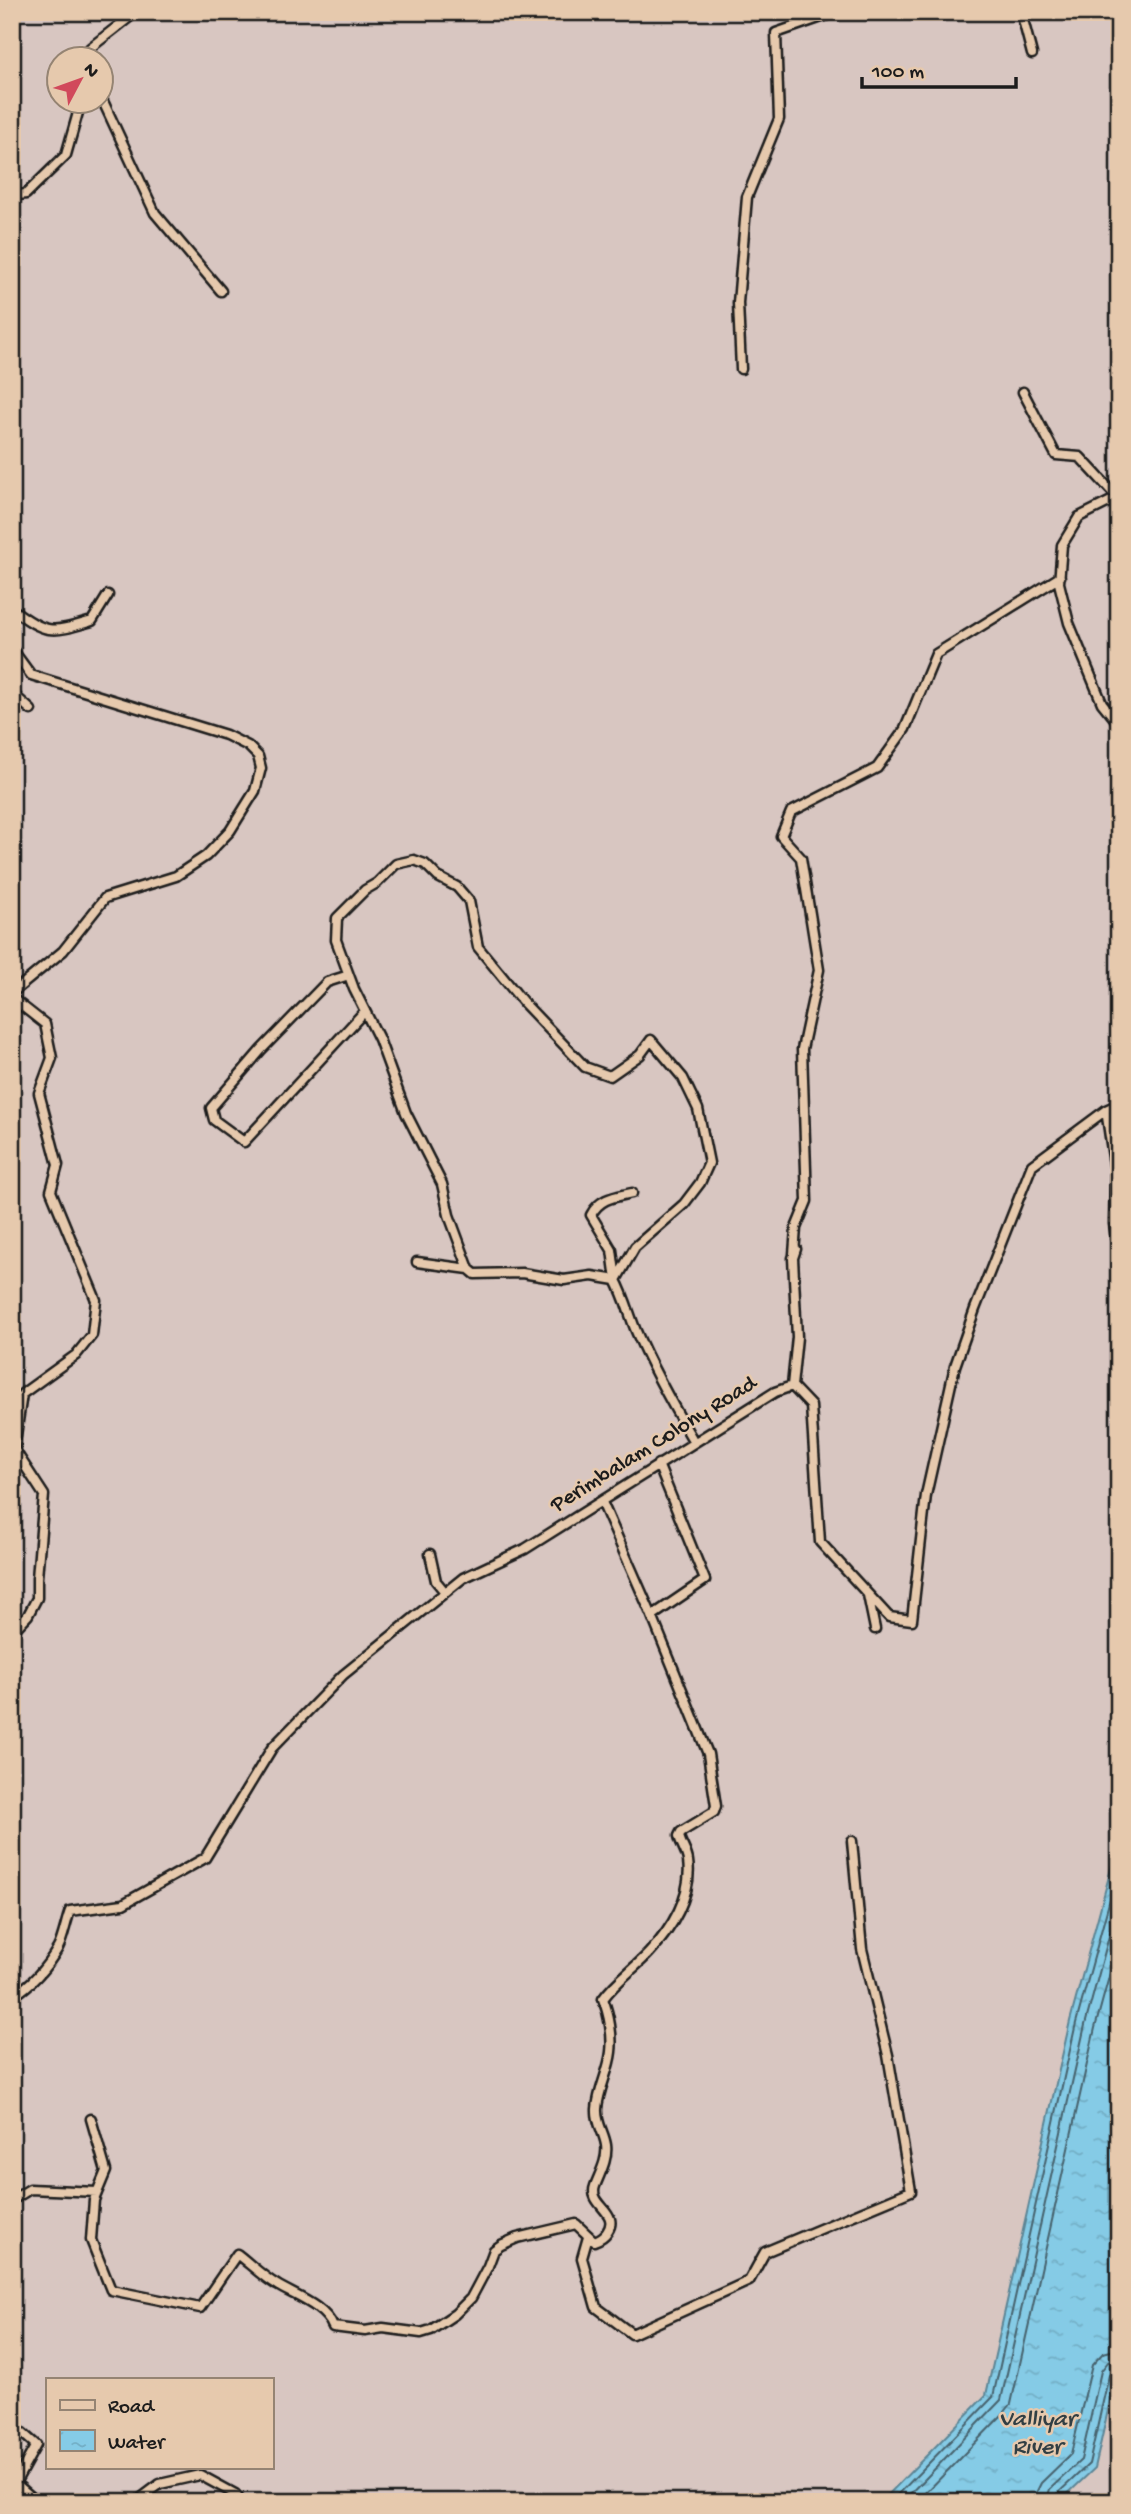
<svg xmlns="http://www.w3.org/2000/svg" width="1131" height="2514" font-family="'Gochi Hand',sans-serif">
	<defs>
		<pattern id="water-ripples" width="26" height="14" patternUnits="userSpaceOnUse" patternTransform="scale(1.75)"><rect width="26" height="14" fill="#85cbe6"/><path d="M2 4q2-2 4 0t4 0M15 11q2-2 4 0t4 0" fill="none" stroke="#72aec5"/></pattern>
	</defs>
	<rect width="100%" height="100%" fill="#d8c6c1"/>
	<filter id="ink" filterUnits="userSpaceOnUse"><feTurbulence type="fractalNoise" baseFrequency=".0143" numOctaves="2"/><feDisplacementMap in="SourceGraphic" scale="14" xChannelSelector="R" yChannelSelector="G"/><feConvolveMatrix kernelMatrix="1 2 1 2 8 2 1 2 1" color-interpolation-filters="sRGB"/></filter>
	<g filter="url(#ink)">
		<path fill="url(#water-ripples)" stroke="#5b8595" stroke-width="2" d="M 1119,1839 L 1119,2361 L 1095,2468 L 1059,2502 L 881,2502 L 986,2395 L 1070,2021 Z"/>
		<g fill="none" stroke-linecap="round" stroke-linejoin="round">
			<path stroke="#46626d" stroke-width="2" d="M 891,2502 L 993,2397 L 1076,2023 L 1119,1866
				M 903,2502 L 1001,2400 L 1085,2025 L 1119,1899
				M 917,2502 L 1004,2413 L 1011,2404 L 1095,2028 L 1119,1940
				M 1035,2502 L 1036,2493 L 1041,2483 L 1071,2454 L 1092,2365 L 1103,2353 L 1119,2349
				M 1046,2502 L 1050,2489 L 1081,2460 L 1101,2371 L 1108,2362 L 1119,2360
				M 1055,2502 L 1057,2494 L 1089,2464 L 1109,2375 L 1113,2370 L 1119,2369"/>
			<g stroke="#1c1c1c" stroke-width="13">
				<path id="street" d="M 1021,12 L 1032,54
					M 88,60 L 90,48 L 136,12
					M 102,99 L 155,213 L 221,291
					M 12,196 L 26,194 L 66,155 L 81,102
					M 741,369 L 738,303 L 747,197 L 779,119 L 776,33 L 836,12
					M 1023,392 L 1056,455 L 1080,457 L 1117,497
					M 1119,497 L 1079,517 L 1062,545 L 1059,583 L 1069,623 L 1102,703 L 1119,724
					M 12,609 C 48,635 51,633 92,621 L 108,595
					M 12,649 L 31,675 L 226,735 L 248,746 L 258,756 L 261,768 L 255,791 L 230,831 L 206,856 L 176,876 L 105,898 L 63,951 L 12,993
					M 12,693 L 31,710
					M 349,975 L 327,982 L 261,1050 L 211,1108 L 214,1120 L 244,1142 L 365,1011
					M 12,998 L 45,1024 L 52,1058 L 39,1093 L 58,1165 L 51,1191 L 96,1300 L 92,1335 L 76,1355 L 22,1394 L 14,1449 L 44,1495 L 37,1578 L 37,1598 L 28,1615 L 12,1632
					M 1106,1110 L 1115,1171 L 1114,1224 L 1119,1259
					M 794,1254 L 796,1228 L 807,1201 L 802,1049 L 819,970 L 801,858 L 781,836 L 791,812 L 877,768 L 905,729 L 936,654 L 1060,577
					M 417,1262 L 469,1269
					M 616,1280 L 635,1247 L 684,1204 L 700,1183 L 709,1163 L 698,1109 L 683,1078 L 651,1040 L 640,1055 L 610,1076 L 585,1067 L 523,1002 L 478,947 L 469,901 L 457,887 L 438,877 L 425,864 L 414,860 L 396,864 L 377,883 L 365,890 L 337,918 L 336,940 L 354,989 L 379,1039 L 406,1113 L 442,1184 L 449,1215 L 469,1269 L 475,1274 L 522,1273 L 564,1280 L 592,1276 L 616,1280 C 625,1297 629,1314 636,1331 C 652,1369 673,1406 694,1442
					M 616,1280 L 612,1250 L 591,1215 C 600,1198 614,1197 632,1193
					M 792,1386 L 797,1337 L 793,1258 L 796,1249
					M 430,1554 L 436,1581 L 445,1592
					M 868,1595 L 875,1629
					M 652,1616 L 705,1580 L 658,1464
					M 12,1997 C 31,1985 47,1967 58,1948 C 63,1939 66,1921 70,1911 L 123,1904 L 205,1858 L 272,1748 L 343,1675 L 463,1578 L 525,1549 L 775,1392 L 792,1386 L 811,1406 L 820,1542 L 889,1617 L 912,1620 L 926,1495 L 955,1366 L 975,1309 L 1032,1165 L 1106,1110 L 1119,1104
					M 91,2119 L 106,2171 L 94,2200 L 91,2240 L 111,2290 L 200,2308 L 237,2254 C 250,2264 263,2277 277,2285 C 295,2296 325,2306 333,2327 L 365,2331 L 383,2328 L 421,2333 L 431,2330 L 455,2314 L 471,2298 L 488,2266 L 494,2250 L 501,2245 L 517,2238 L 576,2224 L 594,2241 C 600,2239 604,2237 607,2232 C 621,2212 588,2205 595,2186 C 600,2173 608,2159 606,2145 C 604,2132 596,2123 597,2109 C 598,2090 609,2071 611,2052 C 613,2036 609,2014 603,1999 C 616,1981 634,1969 649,1953 C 671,1930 693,1895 688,1861 C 687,1852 681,1845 679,1836 L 681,1832 L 714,1812 L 716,1806 L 708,1754 L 652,1616 L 602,1502
					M 12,2200 L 30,2189 L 97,2192
					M 588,2237 L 582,2258 L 596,2307 L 632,2334 L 749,2281 L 765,2252 L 911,2191 L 888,2055 L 862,1949 L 852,1841
					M 12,2424 L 36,2445 L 15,2483 L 37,2502
					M 136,2502 L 160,2484 L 200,2475 L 235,2494 L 241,2502"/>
			</g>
			<use href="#street" stroke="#e6c9ad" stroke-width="8"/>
		</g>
	</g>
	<g text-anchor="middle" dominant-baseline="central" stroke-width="5" stroke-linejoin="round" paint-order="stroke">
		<g font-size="23" fill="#1c1c1c" stroke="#e6c9ad">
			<text transform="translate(654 1445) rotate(-32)">Perimbalam Colony Road</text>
		</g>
		<g font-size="24" font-style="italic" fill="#313f44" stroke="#e6c9ad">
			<text x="1037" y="2420">Valliyar<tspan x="1037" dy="28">River</tspan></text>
		</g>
	</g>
	<rect width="1131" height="2514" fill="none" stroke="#e6c9ad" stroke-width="42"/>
	<rect x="21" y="21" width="1089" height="2472" fill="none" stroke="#1c1c1c" stroke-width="2.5" filter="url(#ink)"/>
	<rect x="46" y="2378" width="228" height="91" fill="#e6c9ad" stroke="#958473" stroke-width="2"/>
	<rect x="60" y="2400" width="35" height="10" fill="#e6c9ad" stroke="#958473" stroke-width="2"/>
	<text x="108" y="2412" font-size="21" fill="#1c1c1c">Road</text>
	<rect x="60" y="2430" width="35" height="21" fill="url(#water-ripples)" stroke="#958473" stroke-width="2"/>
	<text x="108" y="2448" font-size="21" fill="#1c1c1c">Water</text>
	<g transform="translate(80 80) rotate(49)"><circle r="33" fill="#e6c9ad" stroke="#958473" stroke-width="2"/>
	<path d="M0-5L12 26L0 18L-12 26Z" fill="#d1495b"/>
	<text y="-10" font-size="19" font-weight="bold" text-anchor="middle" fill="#1c1c1c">N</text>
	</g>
	<path d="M862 77v10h154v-10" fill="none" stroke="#1c1c1c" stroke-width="3.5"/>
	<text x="872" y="77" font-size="21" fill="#1c1c1c" stroke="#e6c9ad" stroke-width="5" paint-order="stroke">100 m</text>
</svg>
